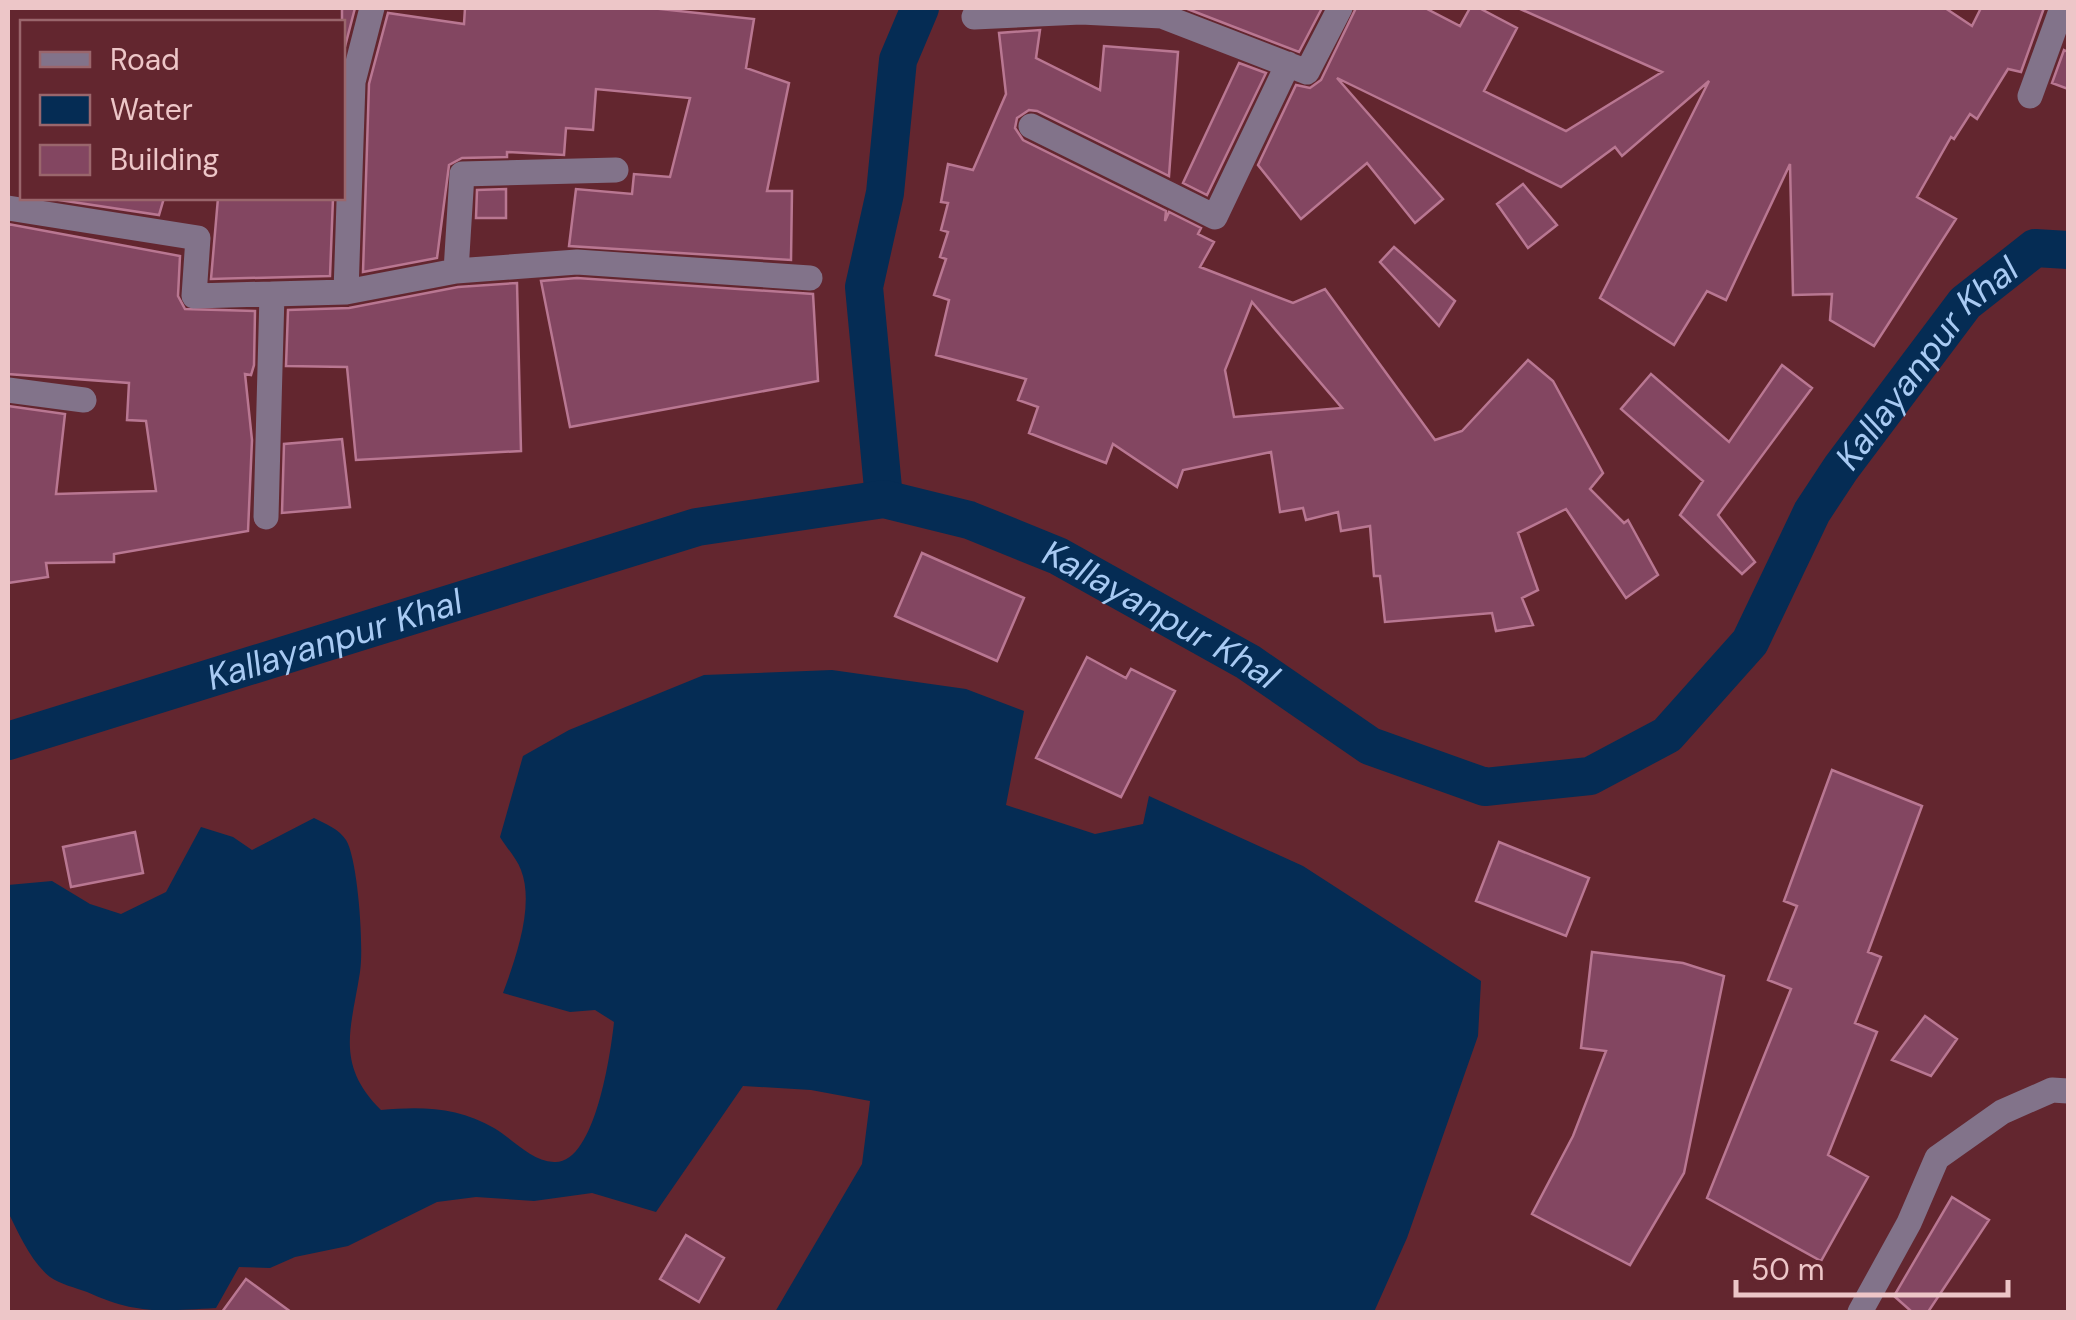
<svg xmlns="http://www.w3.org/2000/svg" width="2076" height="1320" font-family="'DM Sans',sans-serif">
	<rect width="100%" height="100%" fill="#63262f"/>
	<path fill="#052c54" d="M 832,670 L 966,689 L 1024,711 L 1006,805 L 1095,834 L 1143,824 L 1149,796 L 1303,866 L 1481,981 L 1478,1036 L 1407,1238 L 1374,1312 L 775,1312 L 862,1164 L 870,1101 L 811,1090 L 743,1086 L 656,1212 L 592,1193 L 534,1201 L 476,1197 L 437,1202 L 348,1246 L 295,1257 L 270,1268 L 239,1267 L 216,1308 C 163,1311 137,1315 87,1292 C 76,1288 60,1284 50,1277 C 31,1262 18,1232 8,1212 L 8,885 L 52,881 L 90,904 L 121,914 L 166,892 L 201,827 L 233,837 L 252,850 L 314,818 C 326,824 339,829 346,840 C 358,859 364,949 360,972 C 351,1030 335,1064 381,1110 C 421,1106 459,1107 494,1128 C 513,1139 531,1161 554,1162 C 595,1165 611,1052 614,1022 L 595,1010 L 570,1012 L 503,993 C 515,960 535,906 521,870 C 517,859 506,847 500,837 L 523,756 L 569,730 L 704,675 Z"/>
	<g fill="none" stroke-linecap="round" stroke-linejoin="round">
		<g stroke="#052c54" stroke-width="38">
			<path d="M 884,499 L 864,287 L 885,193 L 898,60 L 920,8"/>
			<path id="s1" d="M 8,741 L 697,527 L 884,499 L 969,520 L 1058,556 L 1248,662 L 1370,746 L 1485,787 L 1590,776 L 1667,735 L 1750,642 L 1812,512 L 1841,468 L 1965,303 L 2035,248 L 2068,250"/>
		</g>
	</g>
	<path fill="#834661" stroke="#b97792" stroke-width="2.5" fill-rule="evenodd" d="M 342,8 L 355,8 L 342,58 Z
		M 465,8 L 651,8 L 754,19 L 746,68 L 789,83 L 767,191 L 792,191 L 791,260 L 569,246 L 576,189 L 632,194 L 634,174 L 670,177 L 690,98 L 596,89 L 593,130 L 566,128 L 564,155 L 507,152 L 507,157 L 462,158 L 449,165 L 437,258 L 363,272 L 369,84 L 388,13 L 464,24 Z
		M 1185,8 L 1322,8 L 1299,52 Z
		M 1356,8 L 1425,8 L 1460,26 L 1470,8 L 1479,8 L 1517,28 L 1484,91 L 1566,131 L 1662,72 L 1518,8 L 1945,8 L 1972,26 L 1981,8 L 2044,8 L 2021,72 L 2008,69 L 1977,119 L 1970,114 L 1954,139 L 1951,137 L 1917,197 L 1956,219 L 1874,346 L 1830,320 L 1832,294 L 1793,295 L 1790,164 L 1726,300 L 1707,291 L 1674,345 L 1600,298 L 1709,81 L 1622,156 L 1615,147 L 1561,187 L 1337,78 L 1443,199 L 1415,223 L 1367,163 L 1301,219 L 1258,165 L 1296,85 L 1310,88 L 1321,80 Z
		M 1040,30 L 1036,58 L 1100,90 L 1104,46 L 1178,52 L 1169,176 L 1037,111 L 1029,110 L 1017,118 L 1015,128 L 1023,140 L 1166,211 L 1165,221 L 1169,212 L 1201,228 L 1198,234 L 1214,242 L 1200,267 L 1293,303 L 1325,289 L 1435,440 L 1462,431 L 1528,360 L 1553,381 L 1603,473 L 1590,489 L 1624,523 L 1628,520 L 1658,575 L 1626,598 L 1566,509 L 1518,533 L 1538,590 L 1522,598 L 1533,625 L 1496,631 L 1492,613 L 1385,622 L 1380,576 L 1374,576 L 1370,526 L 1341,531 L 1338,512 L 1306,520 L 1303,508 L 1280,512 L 1271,452 L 1183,470 L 1177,487 L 1113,444 L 1106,463 L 1029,433 L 1038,407 L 1018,400 L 1026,379 L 936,355 L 949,300 L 934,295 L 946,259 L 940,257 L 948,232 L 941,230 L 948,203 L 941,202 L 948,164 L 973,170 L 1006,94 L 999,33 ZM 1252,302 L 1342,408 L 1234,417 L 1225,370 Z
		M 2064,50 L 2068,52 L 2068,89 L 2052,83 Z
		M 1239,63 L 1266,73 L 1207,195 L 1183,183 Z
		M 1523,184 L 1557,225 L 1528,248 L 1497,204 Z
		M 506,189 L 506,218 L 476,218 L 477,190 Z
		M 46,198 L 164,198 L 159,215 Z
		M 218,198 L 333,198 L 330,276 L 211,279 Z
		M 8,224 L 180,256 L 178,296 L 185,309 L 255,311 L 254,365 L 251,375 L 245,374 L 252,440 L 248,531 L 114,554 L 114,562 L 46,563 L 48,577 L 8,583 L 8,406 L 65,414 L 56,494 L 156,491 L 146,421 L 127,420 L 129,383 L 8,374 Z
		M 1394,247 L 1455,301 L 1439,326 L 1380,262 Z
		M 577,278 L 813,294 L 818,381 L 570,427 L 541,281 Z
		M 517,283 L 521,451 L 356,460 L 347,367 L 286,366 L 288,310 L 349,308 L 458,287 Z
		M 1782,365 L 1812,388 L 1718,515 L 1755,562 L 1742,574 L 1680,515 L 1703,481 L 1621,409 L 1651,374 L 1729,442 Z
		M 342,439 L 350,507 L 282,513 L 284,444 Z
		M 922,553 L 1024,598 L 997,661 L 895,616 Z
		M 1087,657 L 1126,678 L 1131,669 L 1175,691 L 1121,797 L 1036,758 Z
		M 1832,770 L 1922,806 L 1868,952 L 1881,957 L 1855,1023 L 1877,1032 L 1828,1155 L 1868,1177 L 1821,1261 L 1707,1198 L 1791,989 L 1768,980 L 1797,906 L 1784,901 Z
		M 135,832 L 143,873 L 71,887 L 63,847 Z
		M 1499,842 L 1589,878 L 1566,936 L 1476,901 Z
		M 1592,952 L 1683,963 L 1724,976 L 1684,1173 L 1630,1265 L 1532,1214 L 1573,1136 L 1606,1051 L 1581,1048 Z
		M 1925,1016 L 1957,1039 L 1931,1076 L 1892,1060 Z
		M 1952,1197 L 1989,1220 L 1928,1312 L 1912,1312 L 1894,1296 Z
		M 686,1235 L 724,1258 L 699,1302 L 660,1279 Z
		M 246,1279 L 291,1312 L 222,1312 Z"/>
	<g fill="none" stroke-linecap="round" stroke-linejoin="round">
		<path stroke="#82738a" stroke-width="25" d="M 372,8 L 353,82 L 346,292 L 456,271 L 577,262 L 810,278
			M 974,17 L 1081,12 L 1162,16 L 1307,72 L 1340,8
			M 2030,96 L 2062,8
			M 1031,126 L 1215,217 L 1288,64
			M 8,208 L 198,238 L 194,296 L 346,292
			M 456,271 L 462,174 L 616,170
			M 8,390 L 84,400
			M 266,517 L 272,294
			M 1860,1312 L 1909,1223 L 1937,1158 L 2002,1112 L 2052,1090 L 2068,1091"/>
	</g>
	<g text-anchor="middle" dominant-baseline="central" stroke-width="8" stroke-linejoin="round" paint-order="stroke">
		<g font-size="35" font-style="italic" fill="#a8caf3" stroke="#63262f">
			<text stroke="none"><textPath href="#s1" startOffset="2232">Kallayanpur Khal</textPath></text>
			<text stroke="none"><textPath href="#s1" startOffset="1212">Kallayanpur Khal</textPath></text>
			<text stroke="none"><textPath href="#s1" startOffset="342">Kallayanpur Khal</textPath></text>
		</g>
	</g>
	<rect width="2076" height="1320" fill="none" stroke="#edc6c8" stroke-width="20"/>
	<rect x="20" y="20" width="325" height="180" fill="#63262f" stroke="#9a666c" stroke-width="2.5"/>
	<rect x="40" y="52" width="50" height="15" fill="#82738a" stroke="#9a666c" stroke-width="2.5"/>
	<text x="110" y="70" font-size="30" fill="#edc6c8">Road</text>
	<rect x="40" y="95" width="50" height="30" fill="#052c54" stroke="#9a666c" stroke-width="2.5"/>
	<text x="110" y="120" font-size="30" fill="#edc6c8">Water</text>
	<rect x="40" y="145" width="50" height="30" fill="#834661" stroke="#9a666c" stroke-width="2.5"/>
	<text x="110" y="170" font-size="30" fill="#edc6c8">Building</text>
	<path d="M1736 1280v15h272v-15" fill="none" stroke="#edc6c8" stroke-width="5"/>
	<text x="1751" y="1280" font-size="30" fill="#edc6c8" stroke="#63262f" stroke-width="8" paint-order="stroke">50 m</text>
</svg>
